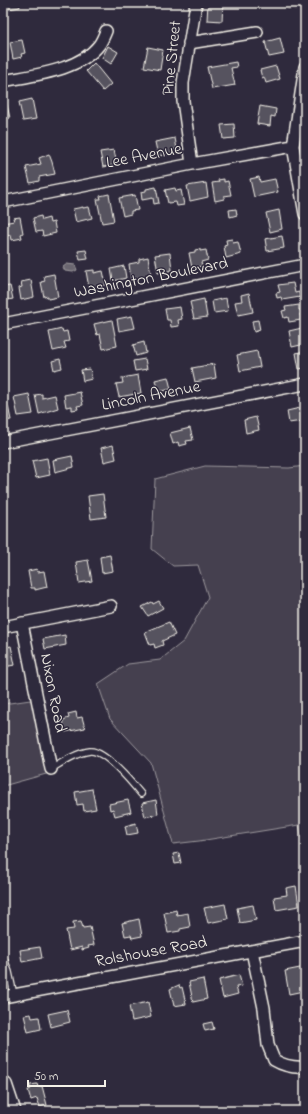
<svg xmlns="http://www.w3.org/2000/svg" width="308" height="1114" font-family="'Indie Flower',sans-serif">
	<rect width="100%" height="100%" fill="#2f2a3d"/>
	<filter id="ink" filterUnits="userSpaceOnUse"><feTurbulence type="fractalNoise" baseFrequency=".025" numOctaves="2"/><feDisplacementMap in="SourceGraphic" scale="8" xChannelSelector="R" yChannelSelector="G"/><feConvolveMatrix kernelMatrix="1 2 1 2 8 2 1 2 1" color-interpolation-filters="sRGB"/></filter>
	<g filter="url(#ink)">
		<path fill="#454050" stroke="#9c989c" d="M 205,466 L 289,468 L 305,466 L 305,856 L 299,825 L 199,841 L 173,844 L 151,763 L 110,719 L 98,684 L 128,664 L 160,660 L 184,641 L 208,597 L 198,565 L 173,566 L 152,549 L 155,479 Z
			M 44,698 L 57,771 L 3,786 L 3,704 Z"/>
		<path fill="#6a6670" stroke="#a19ea0" d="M 67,264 L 75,265 L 77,270 L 73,272 L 65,271 L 63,267 Z"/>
		<path fill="#56525f" stroke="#f4f1e8" d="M 3,3 L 19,3 L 20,7 L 3,10 Z
			M 208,3 L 223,3 L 222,21 L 207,20 Z
			M 242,3 L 259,3 L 259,4 L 243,6 Z
			M 288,3 L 299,3 L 298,9 L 287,8 Z
			M 280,38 L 284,54 L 269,57 L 265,42 Z
			M 22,40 L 25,53 L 21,54 L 22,57 L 13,59 L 10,42 Z
			M 108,46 L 118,52 L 111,64 L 102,58 Z
			M 148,47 L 163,50 L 160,70 L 144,67 Z
			M 236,62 L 237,67 L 231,68 L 235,85 L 212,89 L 207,67 Z
			M 94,63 L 111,84 L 103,91 L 86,71 Z
			M 276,66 L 280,79 L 266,83 L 264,77 L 262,78 L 260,70 Z
			M 32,99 L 36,119 L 23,121 L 19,102 Z
			M 3,105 L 7,105 L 10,118 L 3,120 Z
			M 260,106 L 276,109 L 275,117 L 271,116 L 270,126 L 257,124 Z
			M 234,124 L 235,138 L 223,139 L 221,125 Z
			M 175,138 L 177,149 L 172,150 L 172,154 L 158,156 L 155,142 Z
			M 114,150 L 117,165 L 103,167 L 100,152 Z
			M 49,154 L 52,162 L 55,174 L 39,177 L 39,181 L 30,183 L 26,167 L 41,164 L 39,158 Z
			M 259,177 L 260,182 L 275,179 L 278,192 L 254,197 L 250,179 Z
			M 224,179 L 224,182 L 228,181 L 231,195 L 224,196 L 224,199 L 215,201 L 212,183 L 219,182 L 218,180 Z
			M 206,183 L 208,197 L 190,201 L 187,186 Z
			M 156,187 L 159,203 L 154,204 L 153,198 L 142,200 L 141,192 L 146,191 L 146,189 Z
			M 175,188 L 176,191 L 181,190 L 184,205 L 177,206 L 176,202 L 168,203 L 165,190 Z
			M 109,194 L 114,221 L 102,223 L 97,199 L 101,199 L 100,196 Z
			M 135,195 L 138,210 L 131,211 L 131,214 L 123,216 L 119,198 Z
			M 83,207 L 83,208 L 89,207 L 92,218 L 76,222 L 73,209 Z
			M 236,209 L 237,215 L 230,217 L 229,210 Z
			M 279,210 L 282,229 L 270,232 L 266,213 Z
			M 41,216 L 42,220 L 49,218 L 50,223 L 54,222 L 56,233 L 43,236 L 42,231 L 36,232 L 33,218 Z
			M 20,217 L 23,233 L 21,234 L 22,238 L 12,240 L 11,235 L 5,236 L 3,223 L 14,221 L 13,218 Z
			M 282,236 L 284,248 L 267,251 L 265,239 Z
			M 232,239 L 233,243 L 238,242 L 241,254 L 226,258 L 224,246 L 227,245 L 226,240 Z
			M 200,249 L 200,251 L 206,250 L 208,260 L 201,262 L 202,266 L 192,268 L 189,253 L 195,252 L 195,250 Z
			M 86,250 L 88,259 L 80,260 L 78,251 Z
			M 170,253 L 172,270 L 168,271 L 169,274 L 164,275 L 164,272 L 158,273 L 155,255 Z
			M 148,257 L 151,275 L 131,279 L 129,264 L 139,262 L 139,259 Z
			M 124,266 L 126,278 L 113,281 L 111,269 Z
			M 94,270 L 94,273 L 103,271 L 106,285 L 101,286 L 102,288 L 94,290 L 94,287 L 89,288 L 86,271 Z
			M 54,274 L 58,297 L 48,299 L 48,296 L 44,297 L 41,282 L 45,281 L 44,276 Z
			M 31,280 L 34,297 L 21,300 L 19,288 L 22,287 L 21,282 Z
			M 293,283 L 295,293 L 299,292 L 300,297 L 282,300 L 281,297 L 277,298 L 276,293 L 280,292 L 278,285 Z
			M 10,286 L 13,299 L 3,301 L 3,287 Z
			M 249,293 L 253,312 L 238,315 L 235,302 L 242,301 L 241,295 Z
			M 226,298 L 228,311 L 214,313 L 212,301 Z
			M 204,299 L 207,317 L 194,319 L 190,302 Z
			M 299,305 L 299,310 L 301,310 L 302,314 L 300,314 L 301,320 L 289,322 L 288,317 L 284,318 L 282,311 L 286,310 L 285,307 Z
			M 180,307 L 182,319 L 178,320 L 179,326 L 171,327 L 170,320 L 167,320 L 165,309 Z
			M 132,316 L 135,328 L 119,331 L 117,319 Z
			M 112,320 L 117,346 L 103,349 L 100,334 L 97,335 L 94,324 Z
			M 258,320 L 260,330 L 254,332 L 252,321 Z
			M 302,328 L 303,334 L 305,334 L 305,344 L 292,347 L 289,331 Z
			M 62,329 L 63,332 L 67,331 L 69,341 L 64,342 L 66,348 L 53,351 L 49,332 Z
			M 144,342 L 146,353 L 136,356 L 133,345 Z
			M 257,351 L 260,367 L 240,371 L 237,355 Z
			M 305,351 L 305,368 L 299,369 L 296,353 Z
			M 60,359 L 62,368 L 54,370 L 52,361 Z
			M 145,359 L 147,369 L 135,371 L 133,361 Z
			M 214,364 L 216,378 L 195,382 L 192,368 Z
			M 90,369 L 92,379 L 83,381 L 81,370 Z
			M 138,375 L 141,393 L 119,397 L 116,384 L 123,383 L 122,378 Z
			M 168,377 L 171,389 L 158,392 L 155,380 Z
			M 80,392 L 83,405 L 77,406 L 78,409 L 72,410 L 72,406 L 66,407 L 64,395 Z
			M 29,394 L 33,414 L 18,416 L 14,397 Z
			M 42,394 L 42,398 L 55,395 L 58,408 L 39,414 L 35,395 Z
			M 8,406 L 11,420 L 3,421 L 3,407 Z
			M 300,408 L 302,421 L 289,423 L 287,411 Z
			M 256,417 L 259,430 L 246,433 L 244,420 Z
			M 190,428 L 193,440 L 186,441 L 187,444 L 179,446 L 178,442 L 173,444 L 170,433 Z
			M 113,445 L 116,459 L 104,462 L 101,448 Z
			M 72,456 L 74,467 L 55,472 L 53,460 Z
			M 47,458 L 50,475 L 36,478 L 32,461 Z
			M 103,494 L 106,517 L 91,519 L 88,496 Z
			M 110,555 L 113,571 L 102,573 L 100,557 Z
			M 88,560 L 92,581 L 79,583 L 76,562 Z
			M 37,569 L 38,572 L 44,571 L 47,587 L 35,590 L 35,588 L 31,588 L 28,571 Z
			M 159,601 L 163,608 L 148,616 L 142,607 L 152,602 L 153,604 Z
			M 169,622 L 175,635 L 162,641 L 163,645 L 155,648 L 154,644 L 150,645 L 145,632 Z
			M 65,635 L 66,645 L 45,649 L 43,639 Z
			M 11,646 L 15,665 L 3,667 L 3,648 Z
			M 76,712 L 77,718 L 82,717 L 85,728 L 65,732 L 63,720 L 69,718 L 68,714 Z
			M 92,789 L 96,809 L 84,811 L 83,804 L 77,805 L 75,792 Z
			M 128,800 L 131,812 L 115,816 L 113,809 L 110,810 L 109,804 Z
			M 156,800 L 158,814 L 145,817 L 142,803 Z
			M 136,823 L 138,833 L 127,835 L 125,826 Z
			M 179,853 L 181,863 L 175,864 L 173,854 Z
			M 296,886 L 299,906 L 276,910 L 274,897 L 287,895 L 286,888 Z
			M 225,904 L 228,919 L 208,923 L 204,908 Z
			M 253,905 L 256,920 L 240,923 L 237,908 Z
			M 176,910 L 177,915 L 188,913 L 190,927 L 180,929 L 180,931 L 168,933 L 164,913 Z
			M 139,919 L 142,936 L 132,938 L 131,935 L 125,936 L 122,923 Z
			M 81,921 L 83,928 L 90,927 L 94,945 L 88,946 L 89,948 L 82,950 L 82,947 L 70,950 L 66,930 L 74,929 L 73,922 Z
			M 40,947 L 42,958 L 22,962 L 20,950 Z
			M 305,967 L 305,979 L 301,980 L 303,991 L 289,994 L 285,971 Z
			M 239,975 L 242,986 L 236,987 L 238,994 L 223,998 L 219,980 Z
			M 203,979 L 207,999 L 193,1002 L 189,982 Z
			M 179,985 L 180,988 L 182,987 L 186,1004 L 174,1006 L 170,989 Z
			M 148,1002 L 151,1017 L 132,1021 L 129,1006 Z
			M 67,1010 L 70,1022 L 51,1027 L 48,1014 Z
			M 31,1014 L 32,1018 L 39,1017 L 41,1029 L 28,1032 L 24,1015 Z
			M 212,1022 L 214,1029 L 205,1031 L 203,1024 Z
			M 37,1084 L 38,1087 L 42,1086 L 47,1105 L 40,1107 L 37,1098 L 31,1100 L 28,1090 L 31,1089 L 30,1085 Z"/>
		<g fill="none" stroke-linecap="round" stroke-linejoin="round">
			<g stroke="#f4f1e8" stroke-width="8">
				<path id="lane" d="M 51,769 C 63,762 76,753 90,751 C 105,750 132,783 141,794
					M 3,956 L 9,972 L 14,995"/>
			</g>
			<g stroke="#f4f1e8" stroke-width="14">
				<path id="street" d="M 189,43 L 257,32
					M 305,67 L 293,146 L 305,214
					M 3,81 C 33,75 79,71 99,45 C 102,41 104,36 106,31
					M 192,164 L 183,101 L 183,83 L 196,3
					M 3,202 L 192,164 L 293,146
					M 3,324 L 305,265
					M 3,442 L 305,384
					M 22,623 L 51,769
					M 3,627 L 111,606
					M 252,951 L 264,1008 L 268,1045 L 274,1060 C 284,1066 293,1068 305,1067
					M 3,997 L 305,941
					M 6,1084 L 15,1111"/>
			</g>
			<use href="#lane" stroke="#2f2a3d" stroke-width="5.5"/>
			<use href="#street" stroke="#2f2a3d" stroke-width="11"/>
		</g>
	</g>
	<g text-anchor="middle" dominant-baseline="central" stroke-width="3" stroke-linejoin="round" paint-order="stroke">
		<g font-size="17" fill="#f4f1e8" stroke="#2f2a3d">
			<text transform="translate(172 58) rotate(-84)">Pine Street</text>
			<text transform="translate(144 156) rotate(-11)">Lee Avenue</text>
			<text transform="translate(151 278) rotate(-11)">Washington Boulevard</text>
			<text transform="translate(151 396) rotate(-11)">Lincoln Avenue</text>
			<text transform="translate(53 693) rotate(79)">Nixon Road</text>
			<text transform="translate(151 952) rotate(-10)">Rolshouse Road</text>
		</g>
	</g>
	<rect width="308" height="1114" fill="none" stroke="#2f2a3d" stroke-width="16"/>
	<rect x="8" y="8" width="292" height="1098" fill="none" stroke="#f4f1e8" stroke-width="1.5" filter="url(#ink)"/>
	<path d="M28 1080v6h77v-6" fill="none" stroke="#f4f1e8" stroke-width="2"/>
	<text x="34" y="1080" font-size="12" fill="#f4f1e8" stroke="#2f2a3d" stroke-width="3" paint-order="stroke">50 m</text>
</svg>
